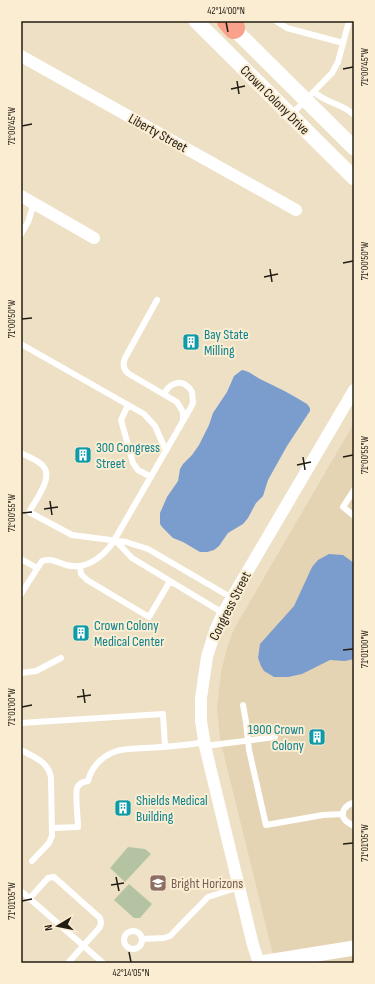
<svg xmlns="http://www.w3.org/2000/svg" width="375" height="984" font-family="'Sofia Sans Condensed',sans-serif">
	<rect width="100%" height="100%" fill="#ede0c5"/>
	<path fill="#e5d4b3" d="M 354,423 L 354,963 L 275,963 L 220,739 L 217,709 L 221,671 L 228,645 L 234,629 Z"/>
	<path fill="#b4c4a2" d="M 128,847 L 145,849 L 151,854 L 125,882 L 110,868 Z
		M 129,884 L 152,904 L 140,918 L 134,918 L 114,900 Z"/>
	<path fill="#7b9dcd" d="M 242,370 C 250,371 255,377 262,380 C 277,387 293,395 307,404 L 310,408 L 310,411 L 287,446 L 268,480 L 263,496 L 256,503 L 248,518 L 243,524 L 228,533 L 219,546 L 214,550 L 207,552 L 200,552 L 183,542 L 173,538 L 162,527 L 160,524 L 160,513 L 167,497 L 178,481 L 180,469 L 183,464 L 192,455 L 199,445 L 209,425 L 213,413 L 227,392 L 234,376 Z
		M 329,554 L 343,555 L 354,563 L 354,659 L 345,661 L 330,660 L 302,674 L 288,677 L 274,677 L 264,671 L 261,666 L 258,658 L 260,644 L 294,606 L 312,567 L 318,560 Z"/>
	<g fill="none" stroke-linecap="round" stroke-linejoin="round">
		<path stroke="#fff" stroke-width="6" d="M 276,21 L 287,28 L 343,43
			M 314,92 C 326,103 343,104 354,115
			M 291,115 L 332,73 L 338,62 L 349,21
			M 21,234 L 28,222 L 34,203
			M 157,300 L 125,358 C 122,365 124,370 129,374 L 177,402 L 183,412 L 183,421
			M 21,344 L 144,414 L 155,426 L 166,451
			M 128,405 L 121,420 L 133,463 L 138,470 L 151,477
			M 21,453 C 28,457 38,460 43,466 C 54,477 35,501 29,512 L 72,535 L 126,542 L 148,549 L 232,598
			M 354,490 L 343,507 L 354,516
			M 115,540 L 132,558 L 223,613
			M 21,559 L 37,568
			M 80,566 L 81,574 L 87,580 L 149,617 L 170,581
			M 21,594 L 42,561 C 51,558 57,562 66,565 C 85,570 101,558 112,544 L 190,409 L 193,403 L 192,392 C 184,378 171,381 164,394
			M 21,673 L 36,671 L 61,658
			M 243,705 L 246,722 L 249,750 L 266,825 L 323,815 L 343,814
			M 21,723 L 163,714 L 165,746
			M 205,746 L 275,737
			M 21,750 C 34,757 49,762 51,778 L 52,836 L 49,843 L 32,861
			M 354,803 C 346,804 339,813 345,820 C 347,823 351,824 354,826
			M 53,828 L 78,827 C 78,818 75,795 77,788 C 79,783 83,782 88,781 C 91,768 101,757 114,752 C 124,748 135,749 145,748 C 165,747 184,746 204,742
			M 21,891 L 103,963
			M 29,899 L 48,878 L 54,877 L 100,918 L 101,923 L 100,927 L 68,963
			M124 940a9 9 0 1 1 18 0a9 9 0 1 1-18 0Z
			M 142,939 L 164,938 L 170,936 L 208,897 L 239,887"/>
		<path stroke="#fff" stroke-width="12" d="M 21,56 L 296,210
			M 21,196 L 94,238
			M 259,963 L 253,945 L 205,746 L 201,721 L 201,698 L 207,657 L 215,631 L 223,613 L 354,390"/>
		<path stroke="#fff" stroke-width="15" d="M 196,21 L 354,178
			M 227,22 L 354,148
			M 261,963 L 354,948"/>
		<path stroke="#f9a18a" stroke-width="22" d="M 228,21 L 234,28"/>
	</g>
	<path fill="none" stroke="#221d13" stroke-width="1.5" d="M 226,22 L 228,32M 343,69 L 353,67M 237,81 L 239,94M 231,89 L 245,86M 22,126 L 32,124M 343,263 L 353,261M 270,269 L 272,282M 264,277 L 278,274M 22,319 L 32,318M 303,457 L 305,470M 343,457 L 353,455M 297,465 L 311,462M 50,501 L 52,515M 44,509 L 58,507M 22,513 L 32,512M 343,650 L 353,649M 83,689 L 85,703M 77,697 L 91,695M 22,707 L 32,705M 343,844 L 353,843M 116,877 L 119,891M 111,885 L 124,883M 22,901 L 32,899M 129,952 L 131,962"/>
	<defs>
		<g id="building-square" transform="scale(0.9)"><rect x="-9" y="-9" width="18" height="18" rx="4" fill="#0f9aa8" stroke="#fbedd2"/><path d="M-4-6H4V6H1V3H-1V6H-4ZM-2.5-4.3h1.7v1.8h-1.7ZM.8-4.3h1.7v1.8H.8ZM-2.5-1h1.7V.8h-1.7ZM.8-1h1.7V.8H.8Z" fill="#fff"/></g>
		<g id="school-square" transform="scale(0.9)"><rect x="-9" y="-9" width="18" height="18" rx="4" fill="#8d6e63" stroke="#fbedd2"/><path d="M0-5L7-2L0 1L-7-2ZM-4 1L0 2.5L4 1V4Q0 6-4 4Z" fill="#fff"/></g>
	</defs>
	<g fill-rule="evenodd">
		<use href="#building-square" x="191" y="342"/>
		<use href="#building-square" x="83" y="455"/>
		<use href="#building-square" x="81" y="633"/>
		<use href="#building-square" x="317" y="737"/>
		<use href="#building-square" x="123" y="808"/>
		<use href="#school-square" x="158" y="883"/>
	</g>
	<g text-anchor="middle" dominant-baseline="central" stroke-width="4" stroke-linejoin="round" paint-order="stroke">
		<g font-size="14" fill="#221d13" stroke="#fbedd2">
			<text transform="translate(275 100) rotate(45)">Crown Colony Drive</text>
			<text transform="translate(158 133) rotate(29)">Liberty Street</text>
			<text transform="translate(230 606) rotate(-63)">Congress Street</text>
		</g>
		<g font-size="14" fill="#0d838f" stroke="#fbedd2" text-anchor="start">
			<text x="204" y="334">Bay State<tspan x="204" dy="16">Milling</tspan></text>
			<text x="96" y="447">300 Congress<tspan x="96" dy="16">Street</tspan></text>
			<text x="94" y="625">Crown Colony<tspan x="94" dy="16">Medical Center</tspan></text>
			<text x="304" y="729" text-anchor="end">1900 Crown<tspan x="304" dy="16">Colony</tspan></text>
			<text x="136" y="800">Shields Medical<tspan x="136" dy="16">Building</tspan></text>
		</g>
		<g font-size="14" fill="#785e54" stroke="#fbedd2" text-anchor="start">
			<text x="171" y="883">Bright Horizons</text>
		</g>
	</g>
	<rect width="375" height="984" fill="none" stroke="#fbedd2" stroke-width="44"/>
	<g transform="translate(58 926) rotate(260)" stroke="#fbedd2" stroke-width="3" paint-order="stroke">
	<path d="M0-3L7 15L0 10L-7 15Z" fill="#221d13"/>
	<text y="-6" font-size="11" font-weight="bold" text-anchor="middle" fill="#221d13">N</text>
	</g>
	<rect x="22" y="22" width="331" height="940" fill="none" stroke="#221d13" stroke-width="1.5"/>
	<g font-size="10" text-anchor="middle" fill="#221d13">
		<text x="226" y="14">42°14'00"N</text>
		<text transform="translate(364 67) rotate(-90)" y="4">71°00'45"W</text>
		<text transform="translate(11 126) rotate(-90)" y="4">71°00'45"W</text>
		<text transform="translate(364 261) rotate(-90)" y="4">71°00'50"W</text>
		<text transform="translate(11 319) rotate(-90)" y="4">71°00'50"W</text>
		<text transform="translate(364 455) rotate(-90)" y="4">71°00'55"W</text>
		<text transform="translate(11 513) rotate(-90)" y="4">71°00'55"W</text>
		<text transform="translate(364 649) rotate(-90)" y="4">71°01'00"W</text>
		<text transform="translate(11 707) rotate(-90)" y="4">71°01'00"W</text>
		<text transform="translate(364 843) rotate(-90)" y="4">71°01'05"W</text>
		<text transform="translate(11 901) rotate(-90)" y="4">71°01'05"W</text>
		<text x="131" y="976">42°14'05"N</text>
	</g>
</svg>
